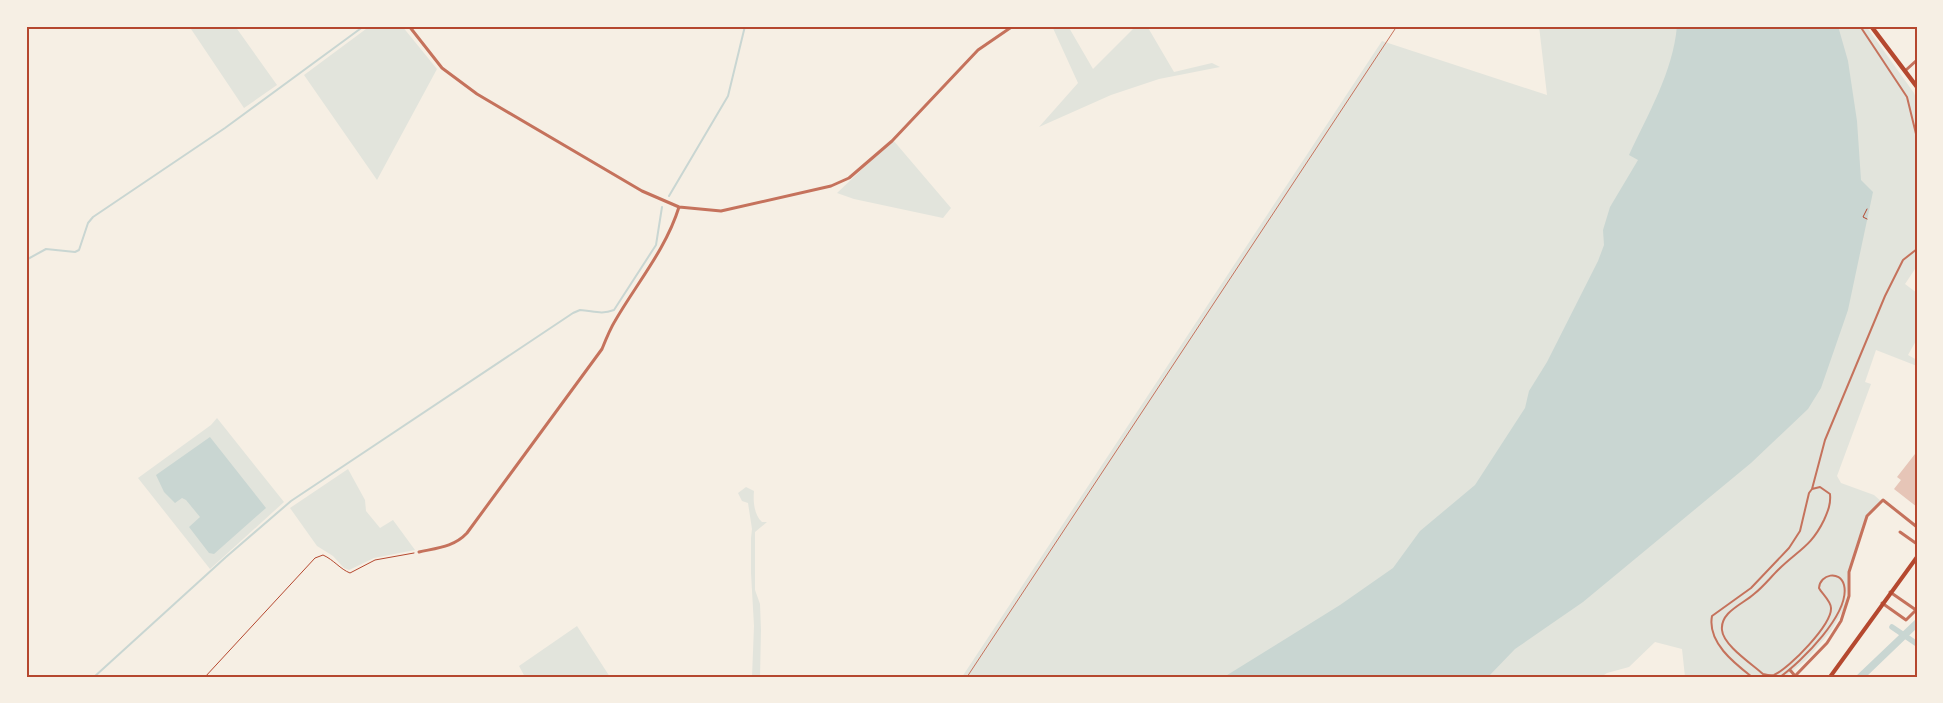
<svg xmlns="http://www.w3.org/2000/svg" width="1943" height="703" font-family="Manrope,sans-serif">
	<rect width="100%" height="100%" fill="#f6efe4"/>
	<path fill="#e2e4dc" d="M 189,26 L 235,26 L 277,85 L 244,108 Z
		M 370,26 L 402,26 L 437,69 L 377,180 L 304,75 Z
		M 1052,26 L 1068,26 L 1093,69 L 1136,26 L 1147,26 L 1174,72 L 1212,63 L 1220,67 L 1159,79 L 1111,95 L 1039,127 L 1078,83 Z
		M 1539,26 L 1866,26 L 1914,93 L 1917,101 L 1917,266 L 1905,284 L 1917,293 L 1917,339 L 1908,355 L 1917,360 L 1917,366 L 1876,350 L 1865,382 L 1871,384 L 1837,476 L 1841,483 L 1874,495 L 1882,502 L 1867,515 L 1850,568 L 1845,607 L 1831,631 L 1807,659 L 1785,677 L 1685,677 L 1682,649 L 1655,642 L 1629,667 L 1607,673 L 1601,677 L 962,677 L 1382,41 L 1547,95 Z
		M 893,140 L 951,208 L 943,218 L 854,199 L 837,193 Z
		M 217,418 L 284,502 L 210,569 L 138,478 L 211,425 Z
		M 348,469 L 365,500 L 366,511 L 380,528 L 393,520 L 415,550 L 374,558 L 349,570 L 344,568 L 333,556 L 317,546 L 290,508 Z
		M 746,487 L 754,491 C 753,501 754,515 762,522 L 767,522 L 755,532 L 755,590 L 760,604 L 761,630 L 760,677 L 752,677 L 754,626 L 751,573 L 751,538 L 752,529 L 748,503 L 742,501 L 738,493 Z
		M 577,626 L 610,677 L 525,677 L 519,666 Z"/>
	<path fill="#c9d6d2" d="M 1677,26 L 1838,26 L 1848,61 L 1857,121 L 1861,180 L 1873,192 L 1848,310 L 1821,388 L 1808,409 L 1751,463 L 1583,602 L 1515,649 L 1488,677 L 1224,677 L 1340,605 L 1393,568 L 1420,531 L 1475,485 L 1525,408 L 1529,391 L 1547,362 L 1598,261 L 1604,245 L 1603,230 L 1610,207 L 1638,160 L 1629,155 C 1648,114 1673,72 1677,26 Z
		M 210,437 L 266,508 L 214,554 L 209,553 L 189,527 L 200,517 L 186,500 L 182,498 L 175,503 L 164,492 L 156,475 Z
		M 1917,618 L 1917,628 L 1866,677 L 1855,677 Z"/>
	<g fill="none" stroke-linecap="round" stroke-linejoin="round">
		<path stroke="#c9d6d2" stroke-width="2" d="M 669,196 L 728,96 L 745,26
			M 26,260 L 46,249 L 75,252 L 79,250 L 88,223 L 93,217 L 225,128 L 364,26
			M 94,677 L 226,557 L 291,501 L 573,313 L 580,310 C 594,311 601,315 614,310 L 656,245 L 662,207"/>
		<path stroke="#c9d6d2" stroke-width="5.5" d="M 1892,627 L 1917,644"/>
	</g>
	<path fill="#e6c5b7" d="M 1915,454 L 1917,456 L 1917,507 L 1894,489 L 1901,480 L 1897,477 Z"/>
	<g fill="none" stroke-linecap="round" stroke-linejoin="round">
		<path stroke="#b5482f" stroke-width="1" d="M 1867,209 L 1863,217 L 1867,219
			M 205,677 L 315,558 L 323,555 C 334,560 340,569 350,573 L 375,560 L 414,553"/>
		<path stroke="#c5725c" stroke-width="1" d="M 967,677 L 1397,26"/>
		<path stroke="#c5725c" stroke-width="2" d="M 1860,26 L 1907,97 L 1917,138
			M 1812,489 L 1825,440 L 1885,296 L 1903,260 L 1917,249
			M 1752,677 C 1734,663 1707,642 1712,616 L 1751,588 L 1789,548 L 1800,531 L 1809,493 L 1812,489 L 1820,487 L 1830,494 C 1831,504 1828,511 1824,520 C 1811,547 1798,550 1778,570 C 1770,578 1763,587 1754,594 C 1743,604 1720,612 1722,630 C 1723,645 1752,664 1763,674 C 1767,675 1770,676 1774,675 C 1790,668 1832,624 1831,608 C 1831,601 1822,594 1819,588 C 1820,574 1840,570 1844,585 C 1851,613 1801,662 1780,677"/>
		<path stroke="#c5725c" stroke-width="3" d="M 409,26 L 442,68 L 477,94 L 642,191 L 679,207 L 721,211 L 831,186 L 849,178 L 892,141 L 978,50 L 1013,26
			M 1906,70 L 1917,60
			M 1900,532 L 1917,544
			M 419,552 C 437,548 454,547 467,533 L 602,349 C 606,339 610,329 615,321 C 637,283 666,249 679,207
			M 1890,592 L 1916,610
			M 1882,603 L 1906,620 L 1917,609
			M 1790,670 L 1796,677
			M 1796,675 L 1827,643 L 1841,621 L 1849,596 L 1849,572 L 1867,516 L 1883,500 L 1917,527"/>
		<path stroke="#b5482f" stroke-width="4" d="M 1830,677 L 1917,557"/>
		<path stroke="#b5482f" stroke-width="4.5" d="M 1871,26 L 1917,87"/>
	</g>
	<rect width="1943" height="703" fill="none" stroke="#f6efe4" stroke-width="55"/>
	<rect x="28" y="28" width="1888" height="648" fill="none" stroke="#b5482f" stroke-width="2"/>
</svg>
